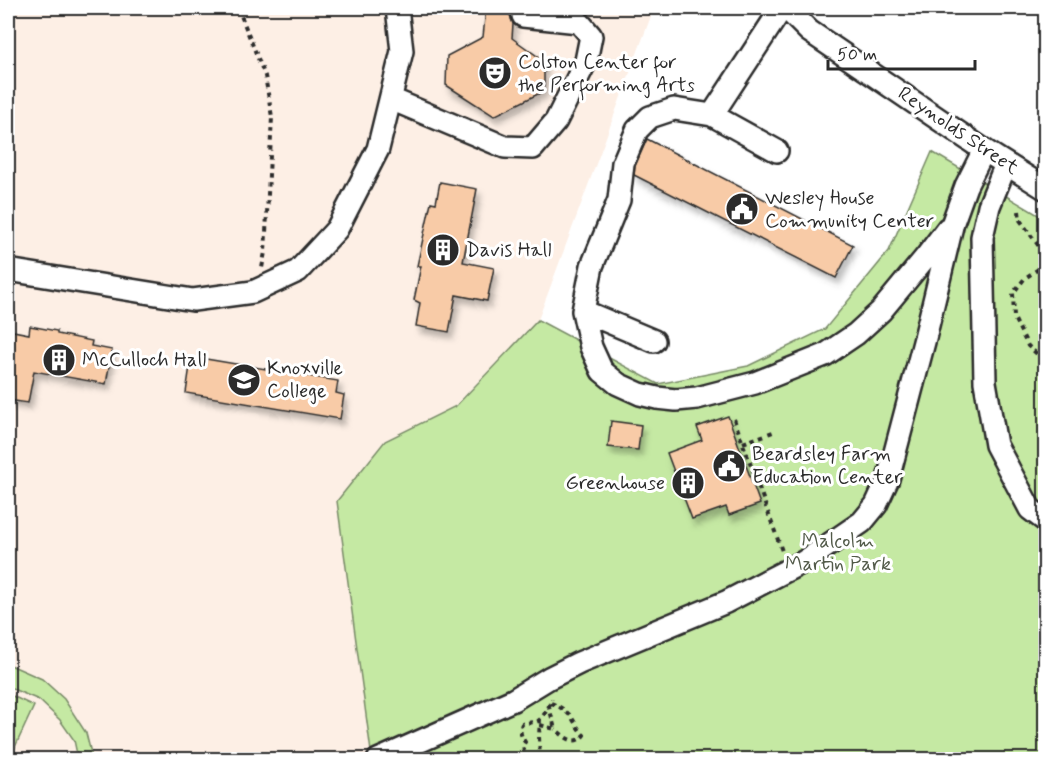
<svg xmlns="http://www.w3.org/2000/svg" width="1053" height="767" font-family="Mynerve,sans-serif">
	<defs>
		<filter id="shadow"><feDropShadow dx="3.5" dy="6" stdDeviation="3" flood-color="#0004"/></filter>
	</defs>
	<rect width="100%" height="100%" fill="#fff"/>
	<filter id="ink" filterUnits="userSpaceOnUse"><feTurbulence type="fractalNoise" baseFrequency=".0167" numOctaves="2"/><feDisplacementMap in="SourceGraphic" scale="12" xChannelSelector="R" yChannelSelector="G"/><feConvolveMatrix kernelMatrix="1 2 1 2 8 2 1 2 1" color-interpolation-filters="sRGB"/></filter>
	<g filter="url(#ink)">
		<path fill="#fdefe5" d="M 8,8 L 654,8 L 538,320 L 455,406 L 385,441 L 372,759 L 8,759 Z"/>
		<path fill="#c5e9a3" stroke="#788a67" stroke-width="1.5" d="M 932,152 L 1045,219 L 1045,759 L 372,759 L 337,501 L 385,441 L 456,406 L 538,320 L 658,384 L 748,366 L 825,329 L 889,251 Z
			M 8,664 L 42,679 L 64,699 L 86,733 L 91,753 L 91,759 L 78,759 L 74,740 L 60,720 L 39,700 L 8,687 Z
			M 8,694 L 34,706 L 9,760 L 8,759 Z"/>
		<path fill="#f8cba7" stroke="#2b2b2b" stroke-width="1.5" filter="url(#shadow)" d="M 486,8 L 514,8 L 510,15 L 513,24 L 512,38 L 544,61 L 544,91 L 494,116 L 446,85 L 447,56 L 483,37 Z
			M 647,139 L 853,245 L 836,278 L 634,175 L 635,166 Z
			M 440,182 L 477,189 L 463,262 L 494,268 L 487,301 L 456,295 L 449,332 L 416,326 L 420,303 L 414,300 L 421,266 L 417,266 L 431,202 L 436,203 Z
			M 30,326 L 57,331 L 57,334 L 92,341 L 91,346 L 112,350 L 106,384 L 34,371 L 28,403 L 8,400 L 8,330 L 29,334 Z
			M 206,359 L 338,381 L 336,393 L 344,395 L 340,419 L 186,393 L 190,366 L 205,368 Z
			M 728,416 L 760,504 L 729,515 L 726,507 L 692,519 L 667,453 L 702,440 L 697,427 Z
			M 611,421 L 641,425 L 638,450 L 608,447 Z"/>
		<g fill="none" stroke-linecap="round" stroke-linejoin="round">
			<g stroke="#2b2b2b" stroke-width="26">
				<path id="minor" d="M 782,8 L 712,115 L 674,109 L 650,117 L 637,130 L 623,163 L 619,200 L 592,266 L 583,311 L 591,347 L 602,371 L 618,384 L 640,394 L 657,398 L 676,400 L 697,398 L 755,383 L 825,355 L 856,334 L 881,311 L 925,258 L 947,229
					M 786,8 L 809,31 L 984,150 L 1046,189
					M 391,99 L 505,147 L 533,148 L 556,121 L 586,61 L 591,36 L 579,22 L 523,16
					M 712,115 L 777,151
					M 1006,164 L 989,206 L 982,237 L 985,382 L 996,445 L 1030,509 L 1046,521
					M 8,270 L 193,300 L 253,292 L 298,271 L 337,229 L 378,149 L 402,51 L 397,8
					M 583,311 L 654,341
					M 378,760 L 513,700 L 549,678 L 579,663 L 726,602 L 805,561 L 862,522 L 876,505 L 888,479 L 925,338 L 953,222 L 966,186 L 984,150"/>
			</g>
			<path stroke="#2b2b2b" stroke-width="4" stroke-dasharray="4.5 4.5" stroke-linecap="butt" d="M 238,8 L 265,76 L 272,117 L 265,252 L 262,268
				M 1019,211 L 1020,220 L 1046,256
				M 1046,264 L 1025,278 L 1013,293 L 1014,318 L 1028,346 L 1046,362
				M 734,419 L 782,551
				M 743,443 L 773,432
				M 551,703 C 559,706 567,711 572,718 C 576,724 578,729 584,735 C 574,747 565,737 555,729
				M 540,719 L 539,736 L 540,760
				M 540,725 L 555,729 L 549,707
				M 527,760 L 524,754 L 523,744 L 525,742 C 521,737 519,730 522,724 C 527,722 533,723 538,721 C 543,718 550,705 552,699"/>
			<use href="#minor" stroke="#fff" stroke-width="21"/>
		</g>
	</g>
	<defs>
		<g id="theatre-disc" transform="scale(1.725)"><circle r="9.5" fill="#2b2b2b" stroke="#fff"/><path d="M-5-5.5Q0-4 5-5.5V0Q5 5 0 6Q-5 5-5 0ZM-3.3-2.5H-1v1.5H-3.3ZM1-2.5H3.3v1.5H1ZM-2.8 1Q0 5.5 2.8 1Z" fill="#fff"/></g>
		<g id="civic-disc" transform="scale(1.725)"><circle r="9.5" fill="#2b2b2b" stroke="#fff"/><path d="M-.6-6.5H3V-4.5H.6V-3L4-1V1h2V6H-6V1h2V-1L-.6-3ZM-1.2 2.5V6h2.4V2.5Z" fill="#fff"/></g>
		<g id="building-disc" transform="scale(1.725)"><circle r="9.5" fill="#2b2b2b" stroke="#fff"/><path d="M-4-6H4V6H1V3H-1V6H-4ZM-2.5-4.3h1.7v1.8h-1.7ZM.8-4.3h1.7v1.8H.8ZM-2.5-1h1.7V.8h-1.7ZM.8-1h1.7V.8H.8Z" fill="#fff"/></g>
		<g id="university-disc" transform="scale(1.725)"><circle r="9.5" fill="#2b2b2b" stroke="#fff"/><path d="M0-5L7-2L0 1L-7-2ZM-4 1L0 2.5L4 1V4Q0 6-4 4Z" fill="#fff"/></g>
	</defs>
	<g fill-rule="evenodd">
		<use href="#theatre-disc" x="495" y="73"/>
		<use href="#civic-disc" x="742" y="209"/>
		<use href="#building-disc" x="443" y="250"/>
		<use href="#building-disc" x="59" y="360"/>
		<use href="#university-disc" x="244" y="380"/>
		<use href="#civic-disc" x="729" y="466"/>
		<use href="#building-disc" x="688" y="483"/>
	</g>
	<g text-anchor="middle" dominant-baseline="central" stroke-width="6" stroke-linejoin="round" paint-order="stroke">
		<g font-size="20" fill="#2b2b2b" stroke="#fff" text-anchor="start">
			<text x="518" y="62">Colston Center for<tspan x="518" dy="23">the Performing Arts</tspan></text>
			<text x="765" y="198">Wesley House<tspan x="765" dy="23">Community Center</tspan></text>
			<text x="466" y="250">Davis Hall</text>
			<text x="82" y="360">McCulloch Hall</text>
			<text x="267" y="368">Knoxville<tspan x="267" dy="23">College</tspan></text>
			<text x="752" y="454">Beardsley Farm<tspan x="752" dy="23">Education Center</tspan></text>
			<text x="665" y="483" text-anchor="end">Greenhouse</text>
		</g>
		<g font-size="20" fill="#2b2b2b" stroke="#fff">
			<text transform="translate(958 131) rotate(34)">Reynolds Street</text>
		</g>
		<g font-size="20" fill="#525a49" stroke="#fff">
			<text x="838" y="541">Malcolm<tspan x="838" dy="23">Martin Park</tspan></text>
		</g>
	</g>
	<rect width="1053" height="767" fill="none" stroke="#fff" stroke-width="30"/>
	<rect x="15" y="15" width="1023" height="737" fill="none" stroke="#2b2b2b" stroke-width="2" filter="url(#ink)"/>
	<path d="M828 60v9h147v-9" fill="none" stroke="#2b2b2b" stroke-width="3"/>
	<text x="837" y="60" font-size="18" fill="#2b2b2b" stroke="#ffffff" stroke-width="4.5" paint-order="stroke">50 m</text>
</svg>
